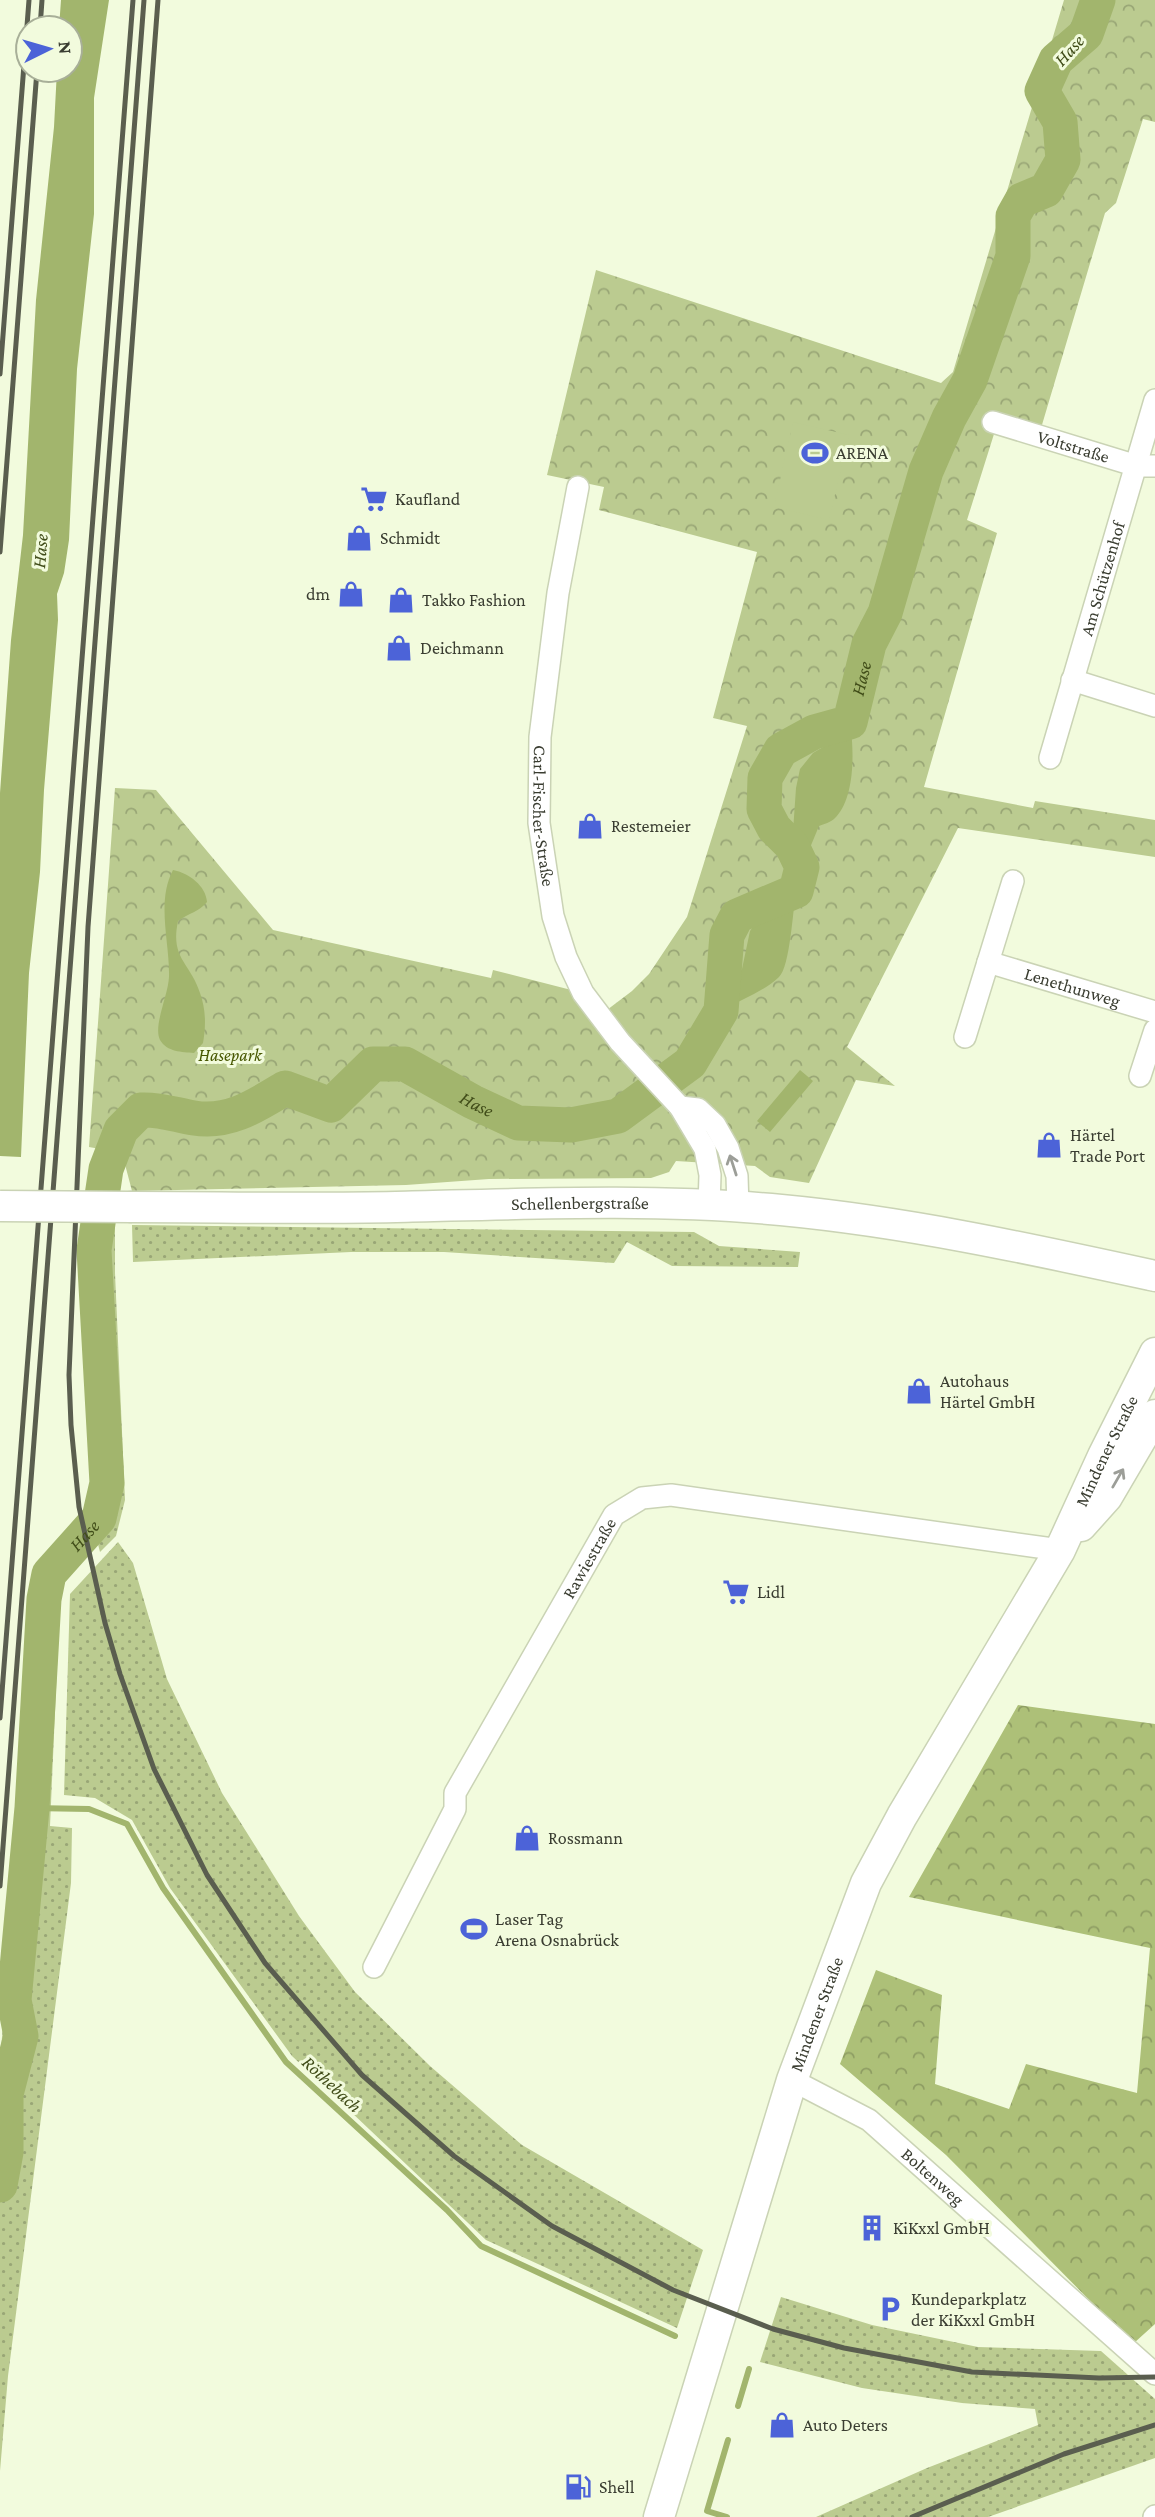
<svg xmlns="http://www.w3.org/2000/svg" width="1155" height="2517" font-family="'Crimson Pro',serif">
	<defs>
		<pattern id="grass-dots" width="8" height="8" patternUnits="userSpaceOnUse" patternTransform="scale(1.75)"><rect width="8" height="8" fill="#bbcb90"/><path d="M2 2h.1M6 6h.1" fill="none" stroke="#99a676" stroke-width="1.8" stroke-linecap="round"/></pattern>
		<pattern id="forest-crowns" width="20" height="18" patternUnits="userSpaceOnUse" patternTransform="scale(1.75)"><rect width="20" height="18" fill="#adc078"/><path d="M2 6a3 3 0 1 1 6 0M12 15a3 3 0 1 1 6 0" fill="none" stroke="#8e9d63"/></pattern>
		<pattern id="park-crowns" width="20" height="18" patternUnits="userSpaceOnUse" patternTransform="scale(1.75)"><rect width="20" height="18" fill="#bbcb90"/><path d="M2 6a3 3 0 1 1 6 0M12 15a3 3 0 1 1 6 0" fill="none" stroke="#99a676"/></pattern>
	</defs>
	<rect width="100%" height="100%" fill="#f2fbdd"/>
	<path fill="url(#grass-dots)" d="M 96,1224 L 115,1224 L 115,1273 L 125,1500 L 116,1536 L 100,1552 L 93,1525 L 99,1518 L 107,1483 L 94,1250 Z
		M 132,1225 L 694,1232 L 719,1246 L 800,1252 L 798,1267 L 672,1266 L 627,1242 L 614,1263 L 444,1252 L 351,1252 L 133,1262 Z
		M 118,1542 L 133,1563 L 167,1679 L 222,1793 L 299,1916 L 355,1992 L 430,2066 L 522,2145 L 703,2250 L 677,2328 L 486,2240 L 292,2056 L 170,1888 L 132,1820 L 95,1798 L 64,1795 L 70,1594 Z
		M 62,1553 L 50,1826 L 72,1828 L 71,1883 L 8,2376 L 0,2471 L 0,2060 L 23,1795 L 35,1564 Z
		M 781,2297 L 872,2325 L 978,2347 L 1101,2351 L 1155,2399 L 1155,2458 L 988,2517 L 816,2517 L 927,2468 L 1038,2425 L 1035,2409 L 962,2403 L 862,2388 L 760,2362 Z"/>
	<path fill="url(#forest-crowns)" d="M 1018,1705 L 1155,1724 L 1155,2324 L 1134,2343 L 1114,2325 L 946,2155 L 840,2064 L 876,1970 L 942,1995 L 935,2084 L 1009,2109 L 1026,2064 L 1137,2093 L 1150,1948 L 909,1897 Z"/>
	<path fill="url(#park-crowns)" d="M 1064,0 L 1155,0 L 1155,122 L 1143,119 L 1116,203 L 1105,213 L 1036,445 L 994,434 L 967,520 L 997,533 L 924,787 L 1033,808 L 1035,801 L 1155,820 L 1155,857 L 958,828 L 847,1047 L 895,1086 L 856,1080 L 809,1183 L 770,1177 L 755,1166 L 676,1161 L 669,1172 L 651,1178 L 489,1179 L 406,1185 L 132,1191 L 122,1153 L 89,1147 L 115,788 L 156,790 L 273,930 L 491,978 L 493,970 L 583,993 L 599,1016 L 632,991 L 649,974 L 687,917 L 747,726 L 713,718 L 757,552 L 599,510 L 604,487 L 547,475 L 596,270 L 941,383 L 953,372 Z"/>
	<path fill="#bbcb90" d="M 793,422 L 849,435 L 829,520 L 774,507 Z"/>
	<path fill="#a2b56d" d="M 61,0 L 109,0 L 94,98 L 94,214 L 77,369 L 69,540 L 64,573 L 57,594 L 58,620 L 44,790 L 40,872 L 29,973 L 21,1157 L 0,1156 L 0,793 L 11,640 L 23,535 L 36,300 L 54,127 L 57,70 L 70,70 L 70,28 L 59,28 Z
		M 850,722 C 854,748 856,799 834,819 C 831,822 824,824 819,826 L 802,867 L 792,846 L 796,788 L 800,769 L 813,753 L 828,744 L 835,726 Z
		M 173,870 C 189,873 206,886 207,902 C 199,912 189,913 178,921 C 170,959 190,962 200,993 C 206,1010 206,1026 203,1043 L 194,1053 C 182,1052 167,1052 160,1040 C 153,1026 168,996 169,977 C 170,943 156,902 173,870 Z
		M 796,891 C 793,909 790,967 779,977 C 763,992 740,1000 721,1011 L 723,989 L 731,984 L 742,969 L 750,931 L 760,917 L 775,899 Z
		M 800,1070 L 813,1081 L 770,1132 L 757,1121 Z"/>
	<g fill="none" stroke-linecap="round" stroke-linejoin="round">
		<path stroke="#a2b56d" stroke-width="6" d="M 32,1808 L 89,1809 L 127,1824 L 163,1888 L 286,2062 L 447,2210 L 481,2246 L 675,2336
			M 738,2406 L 749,2369
			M 727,2517 L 707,2511 L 728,2440"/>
		<path stroke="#a2b56d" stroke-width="35" id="s1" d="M 0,2185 L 6,2152 L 6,2094 L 21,2036 L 14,2000 L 32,1808 L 44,1599 L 49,1574 L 99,1518 L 107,1483 L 94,1250 L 106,1169 L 121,1130 L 141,1110 C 160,1109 176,1115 194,1118 C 229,1124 257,1105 285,1088 L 331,1105 L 373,1064 L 405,1064 L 473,1102 L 518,1123 L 571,1125 L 618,1116 L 690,1063 L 721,1011 L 727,935 L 737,916 L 796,891 L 802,867 L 792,846 L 774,828 L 764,809 L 765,778 L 781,750 L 814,732 L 850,722 L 869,644 L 885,613 L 926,471 L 949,418 L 970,380 L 1013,256 L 1013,216 L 1022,200 L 1046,190 L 1063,160 L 1060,122 L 1042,91 L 1056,60 L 1086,34 L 1098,0"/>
		<g stroke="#cad3b5" stroke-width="24">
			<g id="street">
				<path id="s2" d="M 993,422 L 1137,466 L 1155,466"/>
				<path id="s3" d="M 578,487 L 558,593 L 540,737 L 539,823 L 553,916 L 566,957 L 583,993 L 620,1042 L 680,1107 L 705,1149 L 710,1175 L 709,1206"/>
				<path d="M 1072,680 L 1155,706"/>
				<path id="s4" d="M 1050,758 L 1155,400"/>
				<path id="s5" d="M 988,962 L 1155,1012"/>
				<path d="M 965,1037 L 1013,881"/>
				<path d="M 1140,1076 L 1155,1030"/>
				<path d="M 680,1107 L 698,1109 L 715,1125 L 728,1148 L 737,1176 L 738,1208"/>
				<path id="s6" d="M 374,1967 L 455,1809 L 455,1793 L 614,1515 L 642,1498 L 671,1495 L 1060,1550"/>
				<path id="s7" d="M 792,2080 L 869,2120 L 1155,2374"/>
				<path d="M 1154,2517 L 1155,2516"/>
			</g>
		</g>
		<g stroke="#cad3b5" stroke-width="33">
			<g id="secondary">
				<path id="s8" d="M 132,1207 C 220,1207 308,1209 396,1207 C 524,1204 653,1198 781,1210 C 908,1222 1031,1249 1155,1276"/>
				<path d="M 1081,1526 L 1107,1497 L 1155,1415"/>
				<path id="s9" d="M 659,2517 L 792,2080 L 866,1883 L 902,1816 L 1060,1550 L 1103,1456 L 1155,1353"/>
			</g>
		</g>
		<use href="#street" stroke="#fff" stroke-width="21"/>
		<use href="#secondary" stroke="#fff" stroke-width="30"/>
		<path stroke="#5a5e4f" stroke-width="5" d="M 158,0 L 88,927 L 69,1375 L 71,1425 L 79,1507 L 105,1623 L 120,1674 L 154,1769 L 207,1875 L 265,1963 L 362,2075 L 454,2156 L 552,2226 L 673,2290 L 773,2329 L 844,2348 L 972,2372 L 1099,2378 L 1155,2377
			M 40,28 L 42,0
			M 0,374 L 29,0
			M 0,552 L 37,70
			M 0,1718 L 133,0
			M 0,1886 L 144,0
			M 912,2517 L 1064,2454 L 1155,2425"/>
		<g stroke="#cad3b5" stroke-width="33" stroke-linecap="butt">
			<path id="secondary-bridge" d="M 0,1206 L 132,1207"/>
		</g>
		<use href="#secondary-bridge" stroke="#fff" stroke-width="30"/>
	</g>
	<defs><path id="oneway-shaft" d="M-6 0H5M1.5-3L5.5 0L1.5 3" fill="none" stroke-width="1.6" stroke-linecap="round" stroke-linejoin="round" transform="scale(1.75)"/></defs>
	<g stroke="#9c9e98">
		<use href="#oneway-shaft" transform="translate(733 1165) rotate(-108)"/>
		<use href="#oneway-shaft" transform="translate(1118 1478) rotate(-60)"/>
	</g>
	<defs>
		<g id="stadium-bare" transform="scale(2.1)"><path d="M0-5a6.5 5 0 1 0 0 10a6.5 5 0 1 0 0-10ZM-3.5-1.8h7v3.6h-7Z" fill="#4c63d8" stroke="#f2fbdd" stroke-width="2.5" paint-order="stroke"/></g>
		<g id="supermarket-bare" transform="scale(2.1)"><path d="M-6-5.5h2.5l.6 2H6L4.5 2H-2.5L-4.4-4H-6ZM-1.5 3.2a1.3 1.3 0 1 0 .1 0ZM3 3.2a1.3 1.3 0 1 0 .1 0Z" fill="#4c63d8" stroke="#f2fbdd" stroke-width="2.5" paint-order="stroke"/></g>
		<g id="shop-bare" transform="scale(2.1)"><path d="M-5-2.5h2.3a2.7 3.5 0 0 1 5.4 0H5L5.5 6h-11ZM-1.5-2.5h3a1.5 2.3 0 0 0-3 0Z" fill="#4c63d8" stroke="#f2fbdd" stroke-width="2.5" paint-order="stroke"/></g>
		<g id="building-bare" transform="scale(2.1)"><path d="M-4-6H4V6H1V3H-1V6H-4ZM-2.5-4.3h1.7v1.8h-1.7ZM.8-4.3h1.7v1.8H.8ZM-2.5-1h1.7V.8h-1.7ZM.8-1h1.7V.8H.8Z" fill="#4c63d8" stroke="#f2fbdd" stroke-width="2.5" paint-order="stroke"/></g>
		<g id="parking-bare" transform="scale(2.1)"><path d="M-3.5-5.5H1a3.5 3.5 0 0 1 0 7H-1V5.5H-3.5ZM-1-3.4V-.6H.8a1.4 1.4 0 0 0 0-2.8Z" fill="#4c63d8" stroke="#f2fbdd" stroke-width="2.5" paint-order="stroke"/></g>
		<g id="fuel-bare" transform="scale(2.1)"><path d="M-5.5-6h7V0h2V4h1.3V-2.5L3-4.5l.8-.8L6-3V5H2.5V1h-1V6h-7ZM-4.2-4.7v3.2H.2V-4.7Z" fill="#4c63d8" stroke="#f2fbdd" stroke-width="2.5" paint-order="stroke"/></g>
	</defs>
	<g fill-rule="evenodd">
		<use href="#stadium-bare" x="815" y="453"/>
		<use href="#supermarket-bare" x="374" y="499"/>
		<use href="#shop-bare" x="359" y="538"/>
		<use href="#shop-bare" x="351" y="594"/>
		<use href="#shop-bare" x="401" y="600"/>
		<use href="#shop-bare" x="399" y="648"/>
		<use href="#shop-bare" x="590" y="826"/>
		<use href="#shop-bare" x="1049" y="1145"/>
		<use href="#shop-bare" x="919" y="1391"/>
		<use href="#supermarket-bare" x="736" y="1592"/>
		<use href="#shop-bare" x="527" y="1838"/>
		<use href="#stadium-bare" x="474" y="1929"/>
		<use href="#building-bare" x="872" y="2228"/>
		<use href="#parking-bare" x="890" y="2309"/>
		<use href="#shop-bare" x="782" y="2425"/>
		<use href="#fuel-bare" x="578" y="2487"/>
	</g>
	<g text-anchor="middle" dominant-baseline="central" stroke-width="6" stroke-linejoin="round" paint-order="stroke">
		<g font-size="18" fill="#3a3d31" stroke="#f2fbdd">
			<text stroke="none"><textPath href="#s2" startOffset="84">Voltstraße</textPath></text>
			<text stroke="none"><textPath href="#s4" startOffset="187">Am Schützenhof</textPath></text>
			<text stroke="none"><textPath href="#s3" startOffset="332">Carl-Fischer-Straße</textPath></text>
			<text stroke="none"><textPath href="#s5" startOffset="88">Lenethunweg</textPath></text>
			<text stroke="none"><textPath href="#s8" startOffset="448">Schellenbergstraße</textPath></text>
			<text stroke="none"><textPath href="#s9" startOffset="1162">Mindener Straße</textPath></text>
			<text stroke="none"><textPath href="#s6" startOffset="464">Rawiestraße</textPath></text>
			<text stroke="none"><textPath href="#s9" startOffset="527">Mindener Straße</textPath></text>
			<text stroke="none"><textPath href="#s7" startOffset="172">Boltenweg</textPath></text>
		</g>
		<g font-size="18" fill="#3a3d31" stroke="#f2fbdd" text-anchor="start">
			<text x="836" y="453">ARENA</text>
			<text x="395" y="499">Kaufland</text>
			<text x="380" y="538">Schmidt</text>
			<text x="330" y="594" text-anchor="end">dm</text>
			<text x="422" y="600">Takko Fashion</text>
			<text x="420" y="648">Deichmann</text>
			<text x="611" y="826">Restemeier</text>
			<text x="1070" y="1135">Härtel<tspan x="1070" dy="21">Trade Port</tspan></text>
			<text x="940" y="1381">Autohaus<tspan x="940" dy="21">Härtel GmbH</tspan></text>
			<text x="757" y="1592">Lidl</text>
			<text x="548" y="1838">Rossmann</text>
			<text x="495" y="1919">Laser Tag<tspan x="495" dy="21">Arena Osnabrück</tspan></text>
			<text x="893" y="2228">KiKxxl GmbH</text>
			<text x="911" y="2299">Kundeparkplatz<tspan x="911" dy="21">der KiKxxl GmbH</tspan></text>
			<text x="803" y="2425">Auto Deters</text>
			<text x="599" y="2487">Shell</text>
		</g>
		<g font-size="18" font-style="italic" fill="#475700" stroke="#f2fbdd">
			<text x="230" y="1055">Hasepark</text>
		</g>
		<g font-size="19" font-style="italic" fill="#414d19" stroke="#f2fbdd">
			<text transform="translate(1069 50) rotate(-48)">Hase</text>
			<text transform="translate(40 551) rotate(-85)">Hase</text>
			<text stroke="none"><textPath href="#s1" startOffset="2222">Hase</textPath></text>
			<text stroke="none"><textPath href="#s1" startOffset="1486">Hase</textPath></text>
			<text stroke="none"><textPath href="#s1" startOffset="668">Hase</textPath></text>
			<text transform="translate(332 2084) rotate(43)">Röthebach</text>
		</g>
	</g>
	<g transform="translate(49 49) rotate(85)"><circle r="33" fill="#f2fbdd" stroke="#a8af98" stroke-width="2"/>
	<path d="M0-5L12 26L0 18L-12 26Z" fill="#4c63d8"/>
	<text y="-10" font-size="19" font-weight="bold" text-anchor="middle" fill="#3a3d31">N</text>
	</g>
</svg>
